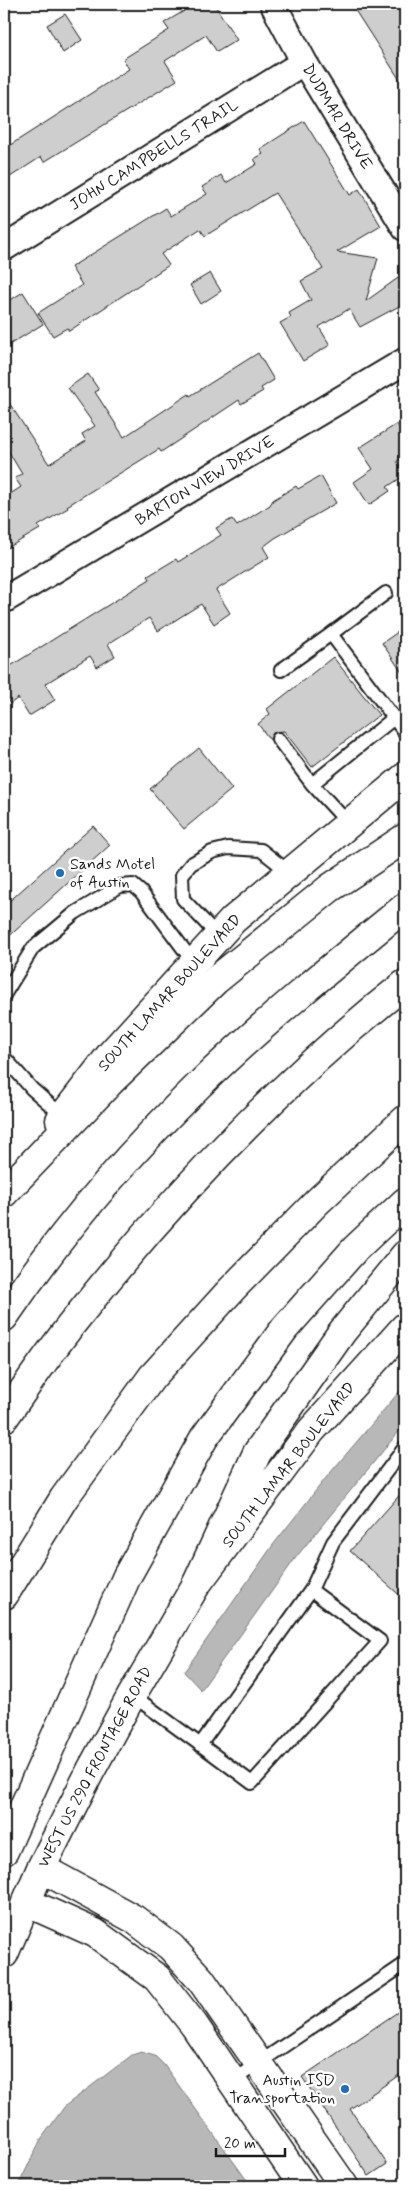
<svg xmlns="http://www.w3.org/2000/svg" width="409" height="2190" font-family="Mynerve,sans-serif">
	<rect width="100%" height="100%" fill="#fff"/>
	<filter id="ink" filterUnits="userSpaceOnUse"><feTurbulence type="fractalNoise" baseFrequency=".02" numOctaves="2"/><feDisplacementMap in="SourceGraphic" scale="10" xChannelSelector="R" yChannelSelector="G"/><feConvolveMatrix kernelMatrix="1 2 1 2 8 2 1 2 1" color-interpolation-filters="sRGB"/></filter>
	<g filter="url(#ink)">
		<path fill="#b8b8b8" stroke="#7a7a7a" d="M 405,1385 L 405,1424 L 297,1556 L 201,1690 L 184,1672 L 273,1545 L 325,1479 Z
			M 141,2052 L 155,2056 L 164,2065 L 251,2186 L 18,2186 L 41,2139 L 65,2106 L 132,2055 Z"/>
		<path fill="#cecece" stroke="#1c1c1c" d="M 179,4 L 214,4 L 237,40 L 217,52 L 206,35 L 165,61 L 177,80 L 44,162 L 41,157 L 4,181 L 4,149 L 129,69 L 123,59 L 169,30 L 164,23 L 184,11 Z
			M 351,4 L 405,4 L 405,88 Z
			M 65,14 L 82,40 L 63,53 L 47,25 Z
			M 304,121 L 350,195 L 359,189 L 381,226 L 337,252 L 378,258 L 366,301 L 405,273 L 405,303 L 360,327 L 349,309 L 319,327 L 330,345 L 303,361 L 280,323 L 291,317 L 289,313 L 311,300 L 301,281 L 323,269 L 275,193 L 205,236 L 200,229 L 161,254 L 169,265 L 69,331 L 67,328 L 53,336 L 38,313 L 82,285 L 71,267 L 166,208 L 171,216 L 207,194 L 202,187 L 221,175 L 226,183 L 257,164 L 254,159 L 263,154 L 260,149 Z
			M 210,273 L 221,291 L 201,304 L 190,285 Z
			M 23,292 L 43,324 L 4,348 L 4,304 Z
			M 258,353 L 274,380 L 261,388 L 263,391 L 241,404 L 239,400 L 161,452 L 159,449 L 67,506 L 68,508 L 38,526 L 40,529 L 4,550 L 4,498 L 21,487 L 15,478 L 22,474 L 4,444 L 4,395 L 49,464 L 86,441 L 82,434 L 95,426 L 68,388 L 88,374 L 99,390 L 95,392 L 124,437 L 189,394 L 190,396 Z
			M 397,424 L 405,437 L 405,456 L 397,461 L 405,475 L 387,487 L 390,491 L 369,505 L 354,482 L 373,469 L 359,448 Z
			M 321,476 L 336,503 L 275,538 L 263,547 L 269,557 L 216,590 L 230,613 L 214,624 L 201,604 L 158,631 L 149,618 L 108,644 L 115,656 L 97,667 L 90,656 L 45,684 L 55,700 L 29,716 L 18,698 L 10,704 L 4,693 L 4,670 L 150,579 L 148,576 L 176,559 L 178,562 L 221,535 L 216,528 L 232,519 L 237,526 L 270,505 L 273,500 L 296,486 L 298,489 Z
			M 405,627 L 405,677 L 382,643 Z
			M 333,657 L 379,715 L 312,767 L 284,731 L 274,732 L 270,740 L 258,724 L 270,714 L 267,709 Z
			M 199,748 L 232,789 L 184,829 L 150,789 Z
			M 93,826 L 110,845 L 4,941 L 4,906 Z
			M 405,1489 L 405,1600 L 350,1551 Z
			M 405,2007 L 405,2071 L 350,2109 L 387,2164 L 369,2176 L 302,2077 Z"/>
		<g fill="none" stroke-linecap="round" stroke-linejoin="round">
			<g stroke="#1c1c1c" stroke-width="16">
				<path id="lane" d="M 331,634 L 386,593
					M 281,670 L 331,634 L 394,718
					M 278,739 L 312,784
					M 349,824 L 312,784 L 394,718 L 405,733
					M 218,936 L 183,899 L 182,875 L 191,864 L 212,852 L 228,848 L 261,850 L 290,873
					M 4,995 L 33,948 L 75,913 L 120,886 L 133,885 L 141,892 L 194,963
					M 4,1057 L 32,1089 L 63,1116
					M 311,1590 L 333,1542 L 405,1447
					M 132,1695 C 172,1724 212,1753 252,1783 L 380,1641 L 311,1590 L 200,1745
					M 232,2081 L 405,1964"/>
			</g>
			<g stroke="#1c1c1c" stroke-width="29">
				<path id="street" d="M 273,4 L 304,62 L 405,228
					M 4,248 L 304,62
					M 4,600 L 405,361"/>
			</g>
			<g stroke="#1c1c1c" stroke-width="31">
				<path id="secondary" d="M 60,1120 L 111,1054 L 233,920 L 405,777
					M 41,1868 L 134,1919 L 171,1947 L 201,1980 L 344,2186
					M 26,1902 L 95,1933 L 157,1978 L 194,2025 L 303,2186
					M 4,1954 L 41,1868 L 91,1770 L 132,1695 L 196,1585 L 311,1431 L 405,1327"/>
			</g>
			<g stroke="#1c1c1c" stroke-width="31">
				<path id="highway" d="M 4,1193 L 110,1082 L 216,980 L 330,888 L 405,838
					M 4,1317 C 60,1234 127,1155 199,1085 C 264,1022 335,964 405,907
					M 4,1418 C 27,1385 50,1351 75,1320 C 172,1197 282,1081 405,984
					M 196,1585 L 257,1453 L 342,1332 L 405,1255
					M 4,1595 L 64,1498 L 152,1377 L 231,1290 L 317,1202 L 405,1120
					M 4,1851 L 127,1576 L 204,1438 L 285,1328 L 355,1249 L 405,1202"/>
			</g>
			<use href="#lane" stroke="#fff" stroke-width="12"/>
			<use href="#street" stroke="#fff" stroke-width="25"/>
			<use href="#secondary" stroke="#fff" stroke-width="28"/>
			<use href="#highway" stroke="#fff" stroke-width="28"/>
		</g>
	</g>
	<g fill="#1f6fb2" stroke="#fff" stroke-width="2">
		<circle cx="60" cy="873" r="5"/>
		<circle cx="345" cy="2089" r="5"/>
	</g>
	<g text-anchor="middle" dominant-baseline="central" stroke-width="5" stroke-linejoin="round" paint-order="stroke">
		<g font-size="16" fill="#1c1c1c" stroke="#fff">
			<text transform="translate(337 117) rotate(59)">DUDMAR DRIVE</text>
			<text transform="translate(154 155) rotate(-32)">JOHN CAMPBELLS TRAIL</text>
			<text transform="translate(205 481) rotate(-31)">BARTON VIEW DRIVE</text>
			<text transform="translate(170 993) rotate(-48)">SOUTH LAMAR BOULEVARD</text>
			<text transform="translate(289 1465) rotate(-52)">SOUTH LAMAR BOULEVARD</text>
			<text transform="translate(95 1767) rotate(-62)">WEST US 290 FRONTAGE ROAD</text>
		</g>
		<g font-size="16" fill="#1c1c1c" stroke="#fff" text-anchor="start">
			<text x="70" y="864">Sands Motel<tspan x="70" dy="18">of Austin</tspan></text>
			<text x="335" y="2080" text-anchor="end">Austin ISD<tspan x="335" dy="18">Transportation</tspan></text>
		</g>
	</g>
	<rect width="409" height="2190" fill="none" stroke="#fff" stroke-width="20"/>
	<rect x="10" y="10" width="389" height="2170" fill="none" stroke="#1c1c1c" stroke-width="2" filter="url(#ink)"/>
	<path d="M216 2148v8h69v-8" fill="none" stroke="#1c1c1c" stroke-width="2.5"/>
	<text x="224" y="2148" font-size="15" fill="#1c1c1c" stroke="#ffffff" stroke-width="4" paint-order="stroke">20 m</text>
</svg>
